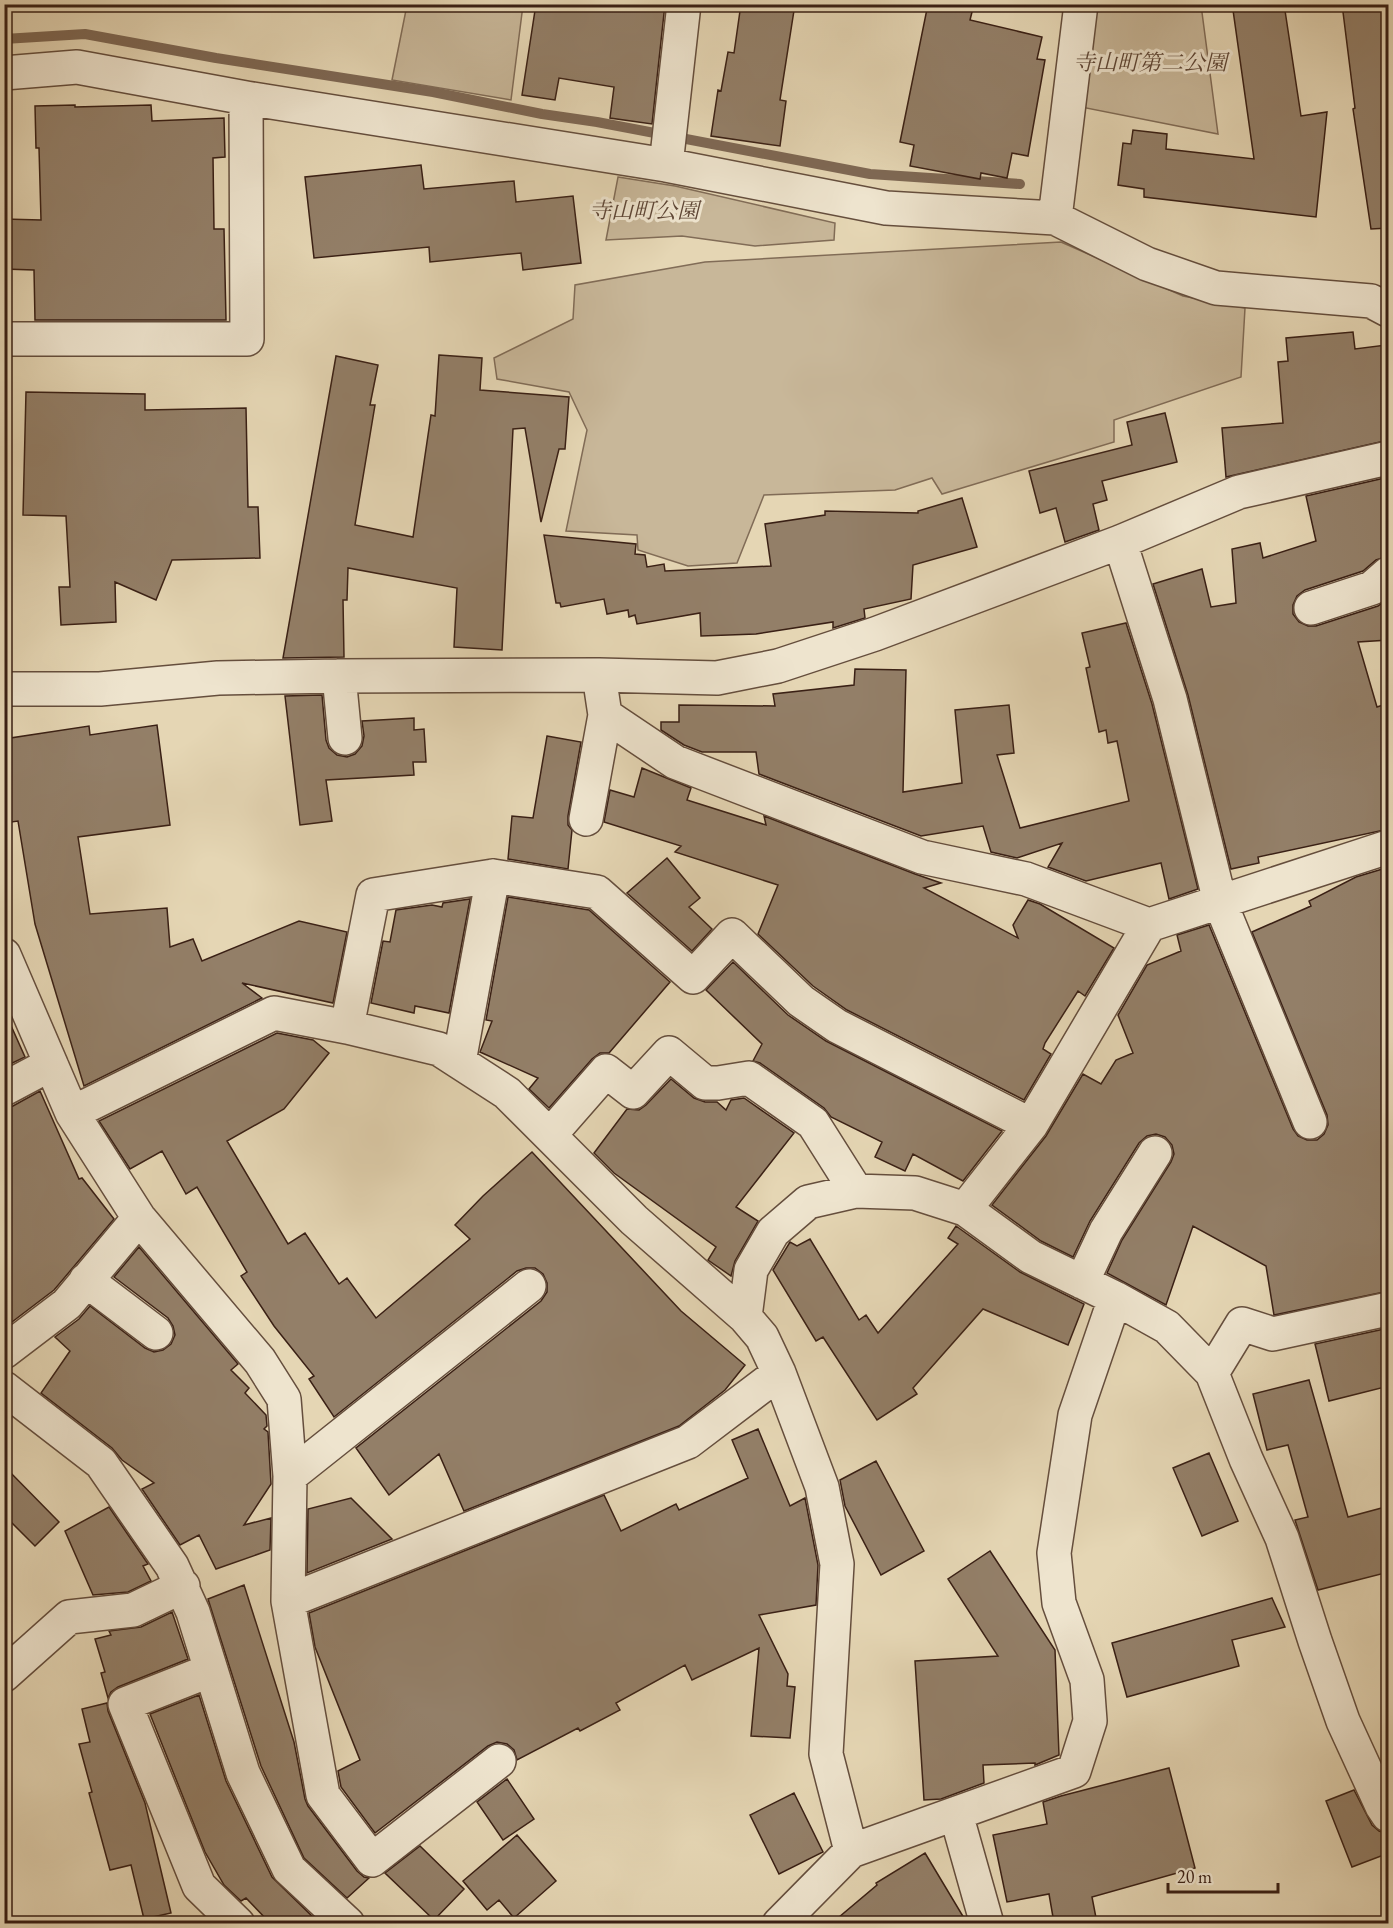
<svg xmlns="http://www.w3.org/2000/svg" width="1393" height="1928" font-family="'EB Garamond','Noto Serif JP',serif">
	<rect width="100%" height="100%" fill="#e5d6b4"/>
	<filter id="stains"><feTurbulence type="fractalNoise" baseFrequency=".00333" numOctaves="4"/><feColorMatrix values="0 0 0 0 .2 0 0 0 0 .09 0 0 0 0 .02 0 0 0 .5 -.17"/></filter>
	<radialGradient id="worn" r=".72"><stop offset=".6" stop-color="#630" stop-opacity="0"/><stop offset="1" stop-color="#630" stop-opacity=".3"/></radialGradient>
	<path fill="#c8b799" stroke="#816c57" stroke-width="1.5" d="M 407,5 L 523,5 L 511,100 L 392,80 Z
		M 1098,5 L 1201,5 L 1218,134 L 1081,107 Z
		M 618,177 L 675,186 L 835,223 L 834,240 L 755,246 L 682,236 L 606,240 Z
		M 1061,242 L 1183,296 L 1245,308 L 1241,377 L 1114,420 L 1114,442 L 942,494 L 932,478 L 895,490 L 764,495 L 737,563 L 688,566 L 638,550 L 637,535 L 566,531 L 587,430 L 569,392 L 497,379 L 494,358 L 573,319 L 575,285 L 705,262 Z"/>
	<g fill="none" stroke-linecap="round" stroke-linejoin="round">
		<path stroke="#7e6854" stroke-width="10" d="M 4,39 L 85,34 L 216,58 L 433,92 L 542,114 L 597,122 L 870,174 L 1020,184"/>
	</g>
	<path fill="#937f68" stroke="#3a2015" stroke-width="1.5" d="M 536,4 L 665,4 L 652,124 L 610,118 L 614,87 L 559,78 L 555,100 L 522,95 Z
		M 741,4 L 795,4 L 780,100 L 786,101 L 780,146 L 711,136 L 718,90 L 721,91 L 728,52 L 734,53 Z
		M 928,4 L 974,4 L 970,20 L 1042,37 L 1037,59 L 1045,60 L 1028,156 L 1012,153 L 1007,178 L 981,173 L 980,179 L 910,166 L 914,145 L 900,142 Z
		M 1244,4 L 1284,4 L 1301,116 L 1327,112 L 1316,217 L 1144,197 L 1144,189 L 1118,185 L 1123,143 L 1131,144 L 1133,130 L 1167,134 L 1166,149 L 1254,159 L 1233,10 L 1244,8 Z
		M 1342,4 L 1389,4 L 1389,228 L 1371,229 L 1353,109 L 1355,108 Z
		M 75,105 L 75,107 L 151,105 L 152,121 L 224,118 L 225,157 L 213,158 L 214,229 L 224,229 L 226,320 L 35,320 L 34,270 L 4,269 L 4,219 L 41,220 L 39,148 L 36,148 L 35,106 Z
		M 421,165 L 424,189 L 514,181 L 516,202 L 573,196 L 581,263 L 523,270 L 521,253 L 430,262 L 429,247 L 314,258 L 305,177 Z
		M 1353,332 L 1355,349 L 1386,345 L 1386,350 L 1389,350 L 1389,440 L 1226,477 L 1222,428 L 1283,423 L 1278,362 L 1288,361 L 1286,338 Z
		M 439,355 L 482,358 L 480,390 L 569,397 L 565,449 L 559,449 L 541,522 L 525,428 L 513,429 L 502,650 L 454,647 L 457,588 L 348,568 L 347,600 L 343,600 L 344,657 L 283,658 L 336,356 L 378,365 L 370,405 L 375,405 L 355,525 L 413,537 L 431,415 L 435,416 Z
		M 26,392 L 145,394 L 145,410 L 246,408 L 248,507 L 258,507 L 260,558 L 172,560 L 156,600 L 115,582 L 116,622 L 61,625 L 59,587 L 70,587 L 66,516 L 23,515 Z
		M 1165,413 L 1177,462 L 1102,481 L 1107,500 L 1093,504 L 1099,530 L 1065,542 L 1056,508 L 1040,513 L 1029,471 L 1132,445 L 1127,422 Z
		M 1389,477 L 1389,556 L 1376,560 L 1363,571 L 1305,590 L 1297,596 L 1293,605 L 1293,614 L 1299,622 L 1308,626 L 1316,626 L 1378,606 L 1389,598 L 1389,640 L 1358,642 L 1377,707 L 1389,703 L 1389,829 L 1258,857 L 1259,863 L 1231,869 L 1188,695 L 1153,584 L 1202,569 L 1211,607 L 1236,603 L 1232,549 L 1260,543 L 1263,558 L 1316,541 L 1306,496 Z
		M 962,498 L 977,547 L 913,565 L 911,599 L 864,609 L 865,618 L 833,628 L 833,622 L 756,634 L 701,636 L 700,613 L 637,624 L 635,615 L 629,617 L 628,610 L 607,614 L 604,599 L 561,607 L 560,603 L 556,603 L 544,535 L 636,544 L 635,554 L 645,555 L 647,567 L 664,564 L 665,571 L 771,566 L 765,524 L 825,515 L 825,511 L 918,513 L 918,511 Z
		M 1126,623 L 1152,704 L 1198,889 L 1169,899 L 1161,863 L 1086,881 L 1048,867 L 1062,843 L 1017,858 L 991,852 L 983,826 L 921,836 L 759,774 L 756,752 L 702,752 L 684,745 L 661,730 L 661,722 L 679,722 L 679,705 L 775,706 L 773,694 L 854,685 L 855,669 L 906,670 L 903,792 L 962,783 L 955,710 L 1009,705 L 1014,753 L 997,755 L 1020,828 L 1129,801 L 1117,741 L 1108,743 L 1106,730 L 1099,732 L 1086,668 L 1090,667 L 1082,633 Z
		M 322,695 L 326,740 L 329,748 L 337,755 L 347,757 L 355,754 L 362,746 L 364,736 L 362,721 L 414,718 L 414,730 L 424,729 L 426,762 L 413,762 L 414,775 L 326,780 L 332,821 L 300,825 L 285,696 Z
		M 157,725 L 170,825 L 78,837 L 90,914 L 167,908 L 170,947 L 193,939 L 202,961 L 299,921 L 347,932 L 333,1003 L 242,983 L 262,998 L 84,1086 L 35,924 L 18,821 L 4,823 L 4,739 L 89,726 L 90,735 Z
		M 547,736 L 581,742 L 568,816 L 568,825 L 572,830 L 568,869 L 508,859 L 512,816 L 533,818 Z
		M 642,768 L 691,788 L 687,800 L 766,825 L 764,816 L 915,874 L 941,883 L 924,888 L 1018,938 L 1013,925 L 1028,900 L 1040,904 L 1114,948 L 1085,996 L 1078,991 L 1045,1043 L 1043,1049 L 1051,1054 L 1024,1100 L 847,1010 L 813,986 L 758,934 L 778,885 L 675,852 L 681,846 L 604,822 L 610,790 L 634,797 Z
		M 667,858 L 700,898 L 689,907 L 712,929 L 692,951 L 627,893 Z
		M 1389,867 L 1389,1291 L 1274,1315 L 1266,1266 L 1193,1226 L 1166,1305 L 1107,1273 L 1122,1240 L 1171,1162 L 1174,1154 L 1172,1145 L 1165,1137 L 1156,1134 L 1147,1136 L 1139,1143 L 1090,1221 L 1073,1257 L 1041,1241 L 992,1205 L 1046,1136 L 1083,1074 L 1101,1084 L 1116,1060 L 1133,1053 L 1118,1015 L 1147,965 L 1181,951 L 1177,935 L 1209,925 L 1293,1129 L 1298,1136 L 1307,1140 L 1317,1140 L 1324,1134 L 1328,1125 L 1327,1115 L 1252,932 L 1311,906 L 1309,901 L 1356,877 Z
		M 508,897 L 589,910 L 670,982 L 609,1053 L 600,1053 L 592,1059 L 549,1108 L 529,1089 L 538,1078 L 480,1052 L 492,1021 L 486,1020 Z
		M 470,899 L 449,1013 L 415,1006 L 414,1013 L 371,1003 L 383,941 L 390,942 L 396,910 L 432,905 L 442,907 L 443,903 Z
		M 733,962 L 788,1015 L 826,1041 L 1002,1131 L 963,1181 L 913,1154 L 905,1171 L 875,1157 L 882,1142 L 831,1117 L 824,1108 L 760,1063 L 753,1061 L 762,1044 L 706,990 Z
		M 4,1010 L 25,1057 L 4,1067 Z
		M 277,1033 L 313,1040 L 329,1053 L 284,1109 L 227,1141 L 288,1244 L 305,1233 L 339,1284 L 347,1278 L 376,1318 L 470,1239 L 455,1225 L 483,1196 L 532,1152 L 681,1311 L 745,1365 L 725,1390 L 679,1426 L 464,1511 L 439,1454 L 389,1495 L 356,1448 L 541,1301 L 547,1292 L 547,1283 L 543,1274 L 535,1268 L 526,1268 L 517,1271 L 334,1417 L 309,1379 L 314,1376 L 274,1326 L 241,1276 L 247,1272 L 197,1187 L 186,1194 L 162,1151 L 130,1169 L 99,1121 Z
		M 671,1079 L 694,1098 L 705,1102 L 717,1102 L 726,1110 L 731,1100 L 744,1098 L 794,1133 L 736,1207 L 758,1221 L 735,1261 L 731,1276 L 708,1260 L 716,1247 L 614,1173 L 594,1153 L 627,1109 L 639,1110 L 646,1105 Z
		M 40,1091 L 79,1179 L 82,1178 L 114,1219 L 54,1290 L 4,1328 L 4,1108 L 13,1106 Z
		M 956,1226 L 1020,1272 L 1084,1304 L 1068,1345 L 983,1309 L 913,1388 L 917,1394 L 877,1420 L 823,1337 L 816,1341 L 773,1270 L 790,1242 L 797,1246 L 810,1239 L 859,1320 L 866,1315 L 878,1333 L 958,1244 L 948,1238 Z
		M 139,1247 L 238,1364 L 231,1370 L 249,1388 L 245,1393 L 266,1415 L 267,1426 L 264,1429 L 268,1432 L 271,1484 L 244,1525 L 271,1518 L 270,1550 L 216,1569 L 199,1535 L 180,1545 L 142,1489 L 154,1483 L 122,1460 L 112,1448 L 41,1393 L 70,1351 L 55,1337 L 79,1319 L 90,1306 L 145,1348 L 154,1352 L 163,1350 L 171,1344 L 175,1335 L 173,1326 L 168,1318 L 114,1277 Z
		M 1389,1328 L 1389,1386 L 1329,1401 L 1315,1344 Z
		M 1309,1380 L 1348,1517 L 1389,1506 L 1389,1572 L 1318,1590 L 1295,1520 L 1308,1517 L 1288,1445 L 1267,1450 L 1253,1394 Z
		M 758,1429 L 790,1506 L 805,1498 L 818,1565 L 816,1605 L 759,1615 L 788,1674 L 787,1686 L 795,1687 L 790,1738 L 751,1736 L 759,1648 L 692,1680 L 685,1665 L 616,1703 L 620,1710 L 580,1731 L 578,1728 L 517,1760 L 514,1750 L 507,1744 L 497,1742 L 488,1746 L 375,1833 L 341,1787 L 338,1771 L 360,1760 L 315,1647 L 309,1613 L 604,1495 L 621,1531 L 676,1504 L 679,1510 L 748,1478 L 732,1440 Z
		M 1209,1453 L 1238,1521 L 1202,1536 L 1173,1468 Z
		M 876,1461 L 924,1551 L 881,1575 L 845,1506 L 840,1480 Z
		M 4,1466 L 59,1522 L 35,1546 L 4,1515 Z
		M 351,1498 L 392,1539 L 307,1573 L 308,1509 Z
		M 109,1507 L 148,1564 L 143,1566 L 151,1581 L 128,1592 L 93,1595 L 65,1531 Z
		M 990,1551 L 1055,1650 L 1059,1755 L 1035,1765 L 1035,1763 L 983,1765 L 984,1783 L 941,1799 L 924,1800 L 915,1661 L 998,1656 L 948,1579 Z
		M 244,1585 L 294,1742 L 305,1799 L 308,1806 L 357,1871 L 364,1877 L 369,1878 L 347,1898 L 304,1858 L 261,1766 L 208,1599 Z
		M 1272,1598 L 1285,1627 L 1232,1640 L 1239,1666 L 1127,1697 L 1112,1643 Z
		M 172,1612 L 188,1659 L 118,1687 L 111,1692 L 108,1698 L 101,1673 L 105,1672 L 95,1639 L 111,1635 L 109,1631 L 141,1627 Z
		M 199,1695 L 226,1781 L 272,1877 L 319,1923 L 270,1923 L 246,1898 L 241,1901 L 224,1885 L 205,1852 L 150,1714 Z
		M 107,1703 L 108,1711 L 145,1803 L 171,1913 L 144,1919 L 131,1865 L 110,1870 L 89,1793 L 92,1792 L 79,1744 L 90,1742 L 82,1709 Z
		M 1169,1768 L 1195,1868 L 1092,1897 L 1097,1923 L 1054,1923 L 1049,1894 L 1007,1902 L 993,1835 L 1047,1824 L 1043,1802 L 1061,1796 Z
		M 507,1779 L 534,1819 L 503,1840 L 477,1802 Z
		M 1354,1790 L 1372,1825 L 1379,1831 L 1389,1834 L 1389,1853 L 1352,1867 L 1326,1801 Z
		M 794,1793 L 823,1852 L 779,1874 L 750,1815 Z
		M 517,1835 L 556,1881 L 514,1918 L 499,1900 L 487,1910 L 463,1881 Z
		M 420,1846 L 464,1889 L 434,1920 L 385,1873 Z
		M 925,1853 L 967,1923 L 832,1923 L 877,1885 L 876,1883 Z"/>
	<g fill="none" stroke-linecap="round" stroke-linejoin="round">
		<g stroke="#654e3d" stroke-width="36">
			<path id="minor" d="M 4,73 L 77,67 L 246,98 L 666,165 L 886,208 L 1055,218 L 1147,264 L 1216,288 L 1371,301 L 1388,310
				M 666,165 L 684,4
				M 1055,218 L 1081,4
				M 4,339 L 247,339 L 246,98
				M 1120,542 L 1170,699 L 1220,902 L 1310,1122
				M 1311,608 L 1372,588 L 1388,574
				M 599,675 L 605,715 L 675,762 L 922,857 L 1026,879 L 1149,925
				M 339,676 L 345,738
				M 4,689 L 100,689 L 218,678 L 339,676 L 599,675 L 717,678 L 778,666 L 875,634 L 1120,542 L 1239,492 L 1388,458
				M 586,819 L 605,715
				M 4,955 L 72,1113 L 139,1218 L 260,1361 L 284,1399 L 290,1476 L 288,1601 L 323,1795 L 372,1860 L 499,1761
				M 347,1027 L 373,895 L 493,876 L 597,892 L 693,977 L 732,935 L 801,1001 L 837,1026 L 1031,1125
				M 459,1062 L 493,876
				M 4,1089 L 51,1064
				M 72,1113 L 274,1013 L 347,1027 L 439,1049 L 507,1093 L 634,1220 L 745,1317 L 762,1337 L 779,1373 L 822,1487 L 837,1564 L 826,1754 L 851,1851
				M 550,1135 L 606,1071 L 633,1092 L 669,1053 L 705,1083 L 718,1083 L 749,1078 L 813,1123 L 856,1191
				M 965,1209 L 1031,1257 L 1115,1298 L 1167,1327 L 1212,1373 L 1246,1459 L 1282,1538 L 1315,1641 L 1343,1721 L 1382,1806 L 1388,1815
				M 86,1280 L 156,1333
				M 1082,1282 L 1106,1231 L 1155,1153
				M 745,1317 L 751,1270 L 773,1232 L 808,1202 L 856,1191 L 915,1193 L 965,1209 L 1031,1125 L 1149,925 L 1388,847
				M 4,1352 L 67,1304 L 139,1218
				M 1212,1373 L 1242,1324 L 1273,1334 L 1388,1309
				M 4,1388 L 101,1463 L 172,1566 L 193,1612 L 243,1773 L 289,1869 L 348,1924
				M 290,1476 L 529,1286
				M 288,1601 L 688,1442 L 779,1373
				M 4,1675 L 69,1617 L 133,1610 L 183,1586
				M 196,1676 L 125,1704 L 199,1886 L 238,1924
				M 956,1814 L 987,1924
				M 779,1924 L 851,1851 L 1074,1771 L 1090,1721 L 1087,1680 L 1059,1603 L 1054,1553 L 1075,1415 L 1115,1298"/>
		</g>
		<use href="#minor" stroke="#eee4ce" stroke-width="33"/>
	</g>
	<g text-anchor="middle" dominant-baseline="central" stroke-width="6" stroke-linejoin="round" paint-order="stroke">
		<g font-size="22" font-style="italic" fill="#5e4636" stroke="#eee4ce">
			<text x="1150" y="62">寺山町第二公園</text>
			<text x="644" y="210">寺山町公園</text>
		</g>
	</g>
	<rect width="1393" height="1928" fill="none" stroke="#e5d6b4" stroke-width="24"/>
	<rect x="6" y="6" width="1381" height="1916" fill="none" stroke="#3a2015" stroke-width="3"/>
	<rect x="12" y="12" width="1369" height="1904" fill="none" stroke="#3a2015" stroke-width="1.5"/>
	<path d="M1168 1883v9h110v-9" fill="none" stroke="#3a2015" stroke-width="3"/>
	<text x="1177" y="1883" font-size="18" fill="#3a2015" stroke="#eee4ce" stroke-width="4.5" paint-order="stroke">20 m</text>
	<rect width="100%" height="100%" filter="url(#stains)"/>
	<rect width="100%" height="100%" fill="url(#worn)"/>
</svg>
